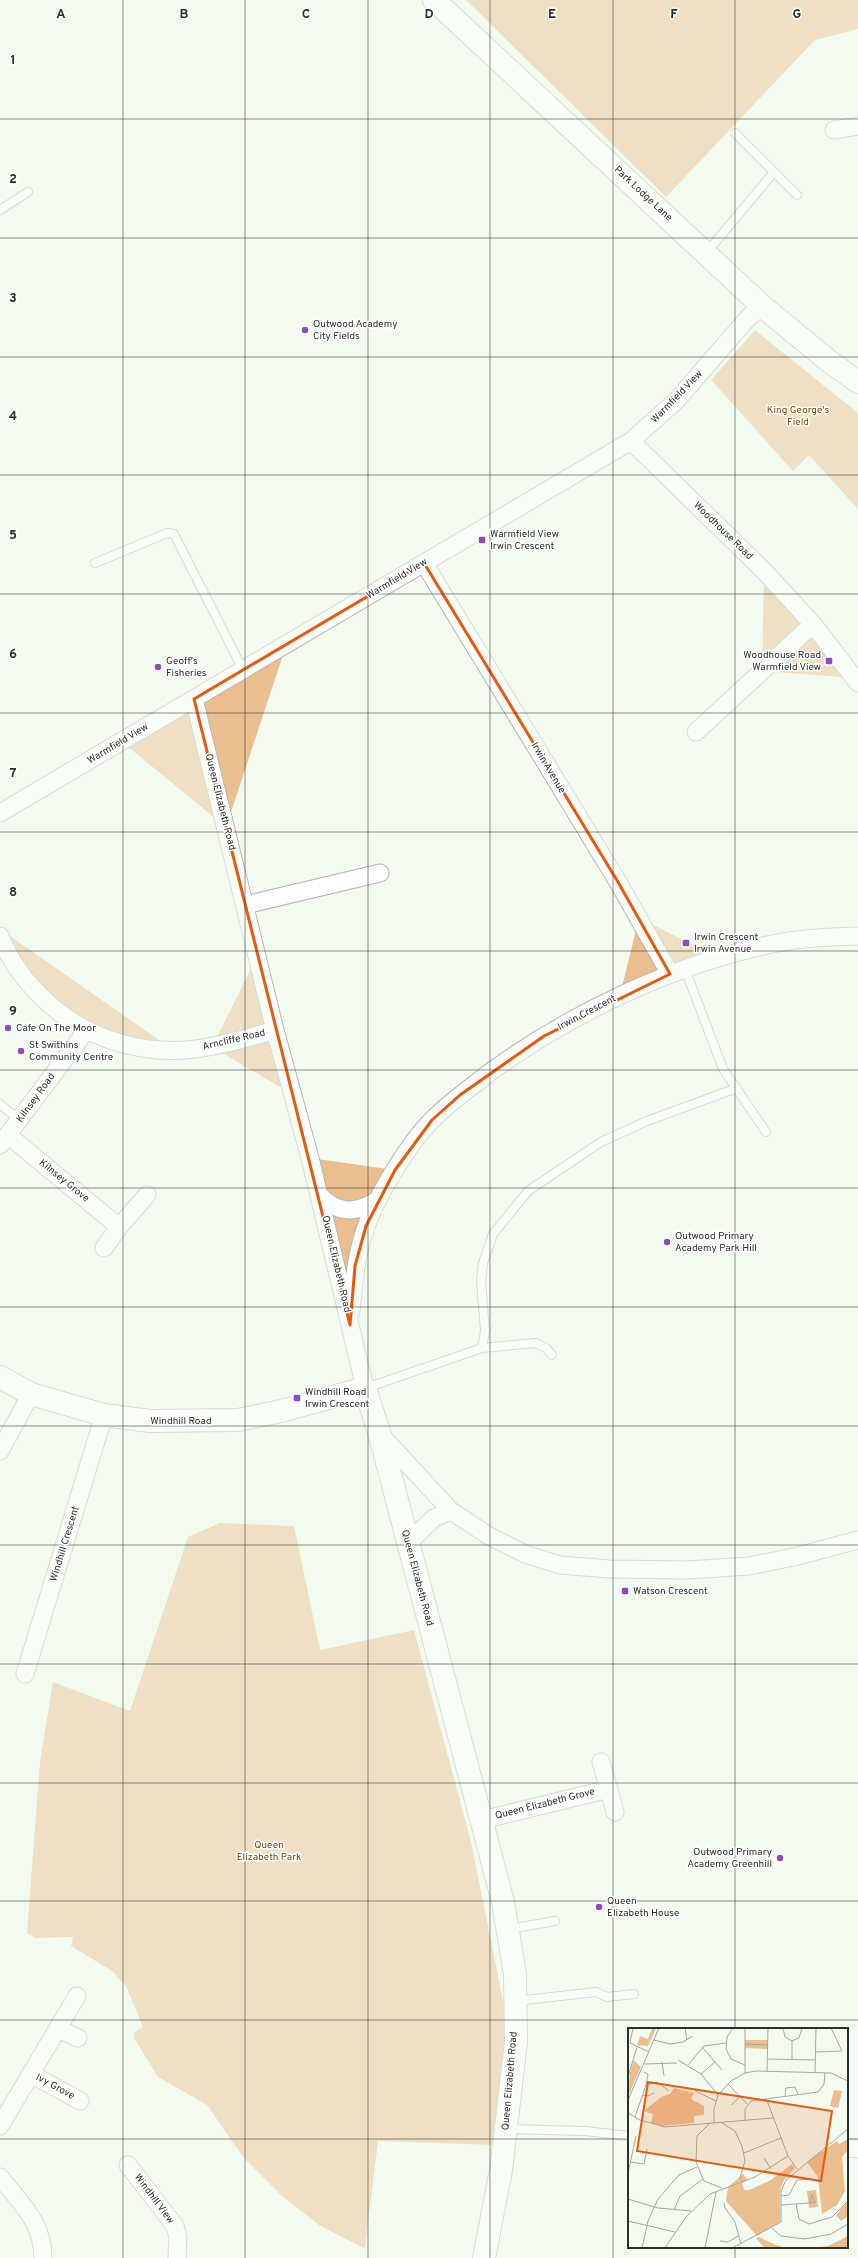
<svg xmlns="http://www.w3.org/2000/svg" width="858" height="2258" font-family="Overpass,sans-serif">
	<rect width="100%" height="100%" fill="#f3fbf0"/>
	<path fill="#ebbe90" d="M 466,0 L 858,0 L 858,29 L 815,40 L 666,197 Z
		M 755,330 L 858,413 L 858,509 L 809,455 L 793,471 L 711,380 Z
		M 764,571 L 854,678 L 762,671 Z
		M 286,646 L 226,827 L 122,742 Z
		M 639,918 L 721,959 L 620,995 Z
		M 0,929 L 172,1049 L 116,1042 L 34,990 Z
		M 257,957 L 292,1094 L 212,1047 Z
		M 310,1158 L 395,1170 L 378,1200 L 350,1325 Z
		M 220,1523 L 294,1526 L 320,1650 L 414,1630 L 471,1842 L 508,2025 L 494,2145 L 378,2141 L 365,2249 L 319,2225 L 282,2196 L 243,2157 L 207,2105 L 158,2077 L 134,2038 L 134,2032 L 143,2027 L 126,1986 L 112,1971 L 71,1946 L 73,1937 L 35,1938 L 27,1933 L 40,1762 L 53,1682 L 130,1711 L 188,1537 Z"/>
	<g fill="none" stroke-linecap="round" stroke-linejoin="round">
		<g stroke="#b2b9af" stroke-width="10">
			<path id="lane" d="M 735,133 L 797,195
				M 0,210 L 28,192
				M 707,252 L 774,172
				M 95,563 L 167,533 L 174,534 L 243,670
				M 685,969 L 723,1069 L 766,1132
				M 0,1104 L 20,1121
				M 482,1348 L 485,1331 L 481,1281 L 483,1263 L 493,1234 L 528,1191 L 601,1142 L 647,1121 L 737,1088
				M 366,1388 L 482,1348 L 535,1343 L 546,1348 L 552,1355
				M 509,1929 L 555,1921
				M 516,2001 L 596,1992 L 607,1997 L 634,1994
				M 507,2129 L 585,2131 L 629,2136"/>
		</g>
		<g stroke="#b2b9af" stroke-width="19">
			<path id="street" d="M 834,130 L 858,126
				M 631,441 L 764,571 L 813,624 L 858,683
				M 424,563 L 618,882 L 670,974
				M 194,699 L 275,1030 L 310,1158 L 365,1388
				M 696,732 L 813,624
				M 0,813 L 631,441 L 676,401 L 747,319 L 762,306
				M 245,905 L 380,873
				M 0,936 C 10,962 26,983 47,1002 C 91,1043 154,1059 213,1046 C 234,1042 255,1036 275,1030
				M 8,1135 L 119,1227
				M 0,1145 L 86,1031
				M 319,1195 C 338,1214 355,1214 378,1200
				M 104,1248 L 119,1227 L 147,1195
				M 351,1311 C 354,1282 356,1254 366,1227 C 377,1195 409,1143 433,1119 C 450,1102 470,1088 489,1073 C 571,1013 672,965 772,944 C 801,938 829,937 858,936
				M 380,1434 L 451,1511 L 489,1536 L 525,1554 L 560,1565 L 609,1569 L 688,1570 L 749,1566 L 794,1557 L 858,1540
				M 0,1451 L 31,1394
				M 408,1543 L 434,1518 L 451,1511
				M 25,1674 L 104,1415
				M 601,1762 L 615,1812
				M 482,1820 L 609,1789
				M 58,2029 L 78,2038
				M 31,2074 L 80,2101
				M 0,2126 L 77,1996
				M 847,2148 L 858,2149
				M 128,2165 L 175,2226 L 178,2237 L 177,2258
				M 0,2177 C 21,2204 43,2222 43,2258"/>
		</g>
		<g stroke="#b2b9af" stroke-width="24">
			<path id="secondary" d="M 434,0 L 762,306 L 830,362 L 858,382
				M 0,1377 L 31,1394 L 104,1415 L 150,1421 L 238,1420 L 281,1411 L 365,1388 L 379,1432 L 503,1902 L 515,1974 L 516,2042 L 501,2170 L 484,2258"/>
		</g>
		<use href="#lane" stroke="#fff" stroke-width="8"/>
		<use href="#street" stroke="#fff" stroke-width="17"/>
		<use href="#secondary" stroke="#fff" stroke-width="22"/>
	</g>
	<path d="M0 0H858V2258H0ZM 424,563 L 618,882 L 670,974 L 544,1036 L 460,1095 L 432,1120 L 395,1170 L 366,1226 L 355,1266 L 350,1325 L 194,699 Z" fill="#f3fbf0" fill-opacity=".55" fill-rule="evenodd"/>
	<path fill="none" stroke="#e8590c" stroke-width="3" stroke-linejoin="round" d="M 424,563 L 618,882 L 670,974 L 544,1036 L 460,1095 L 432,1120 L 395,1170 L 366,1226 L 355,1266 L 350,1325 L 194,699 Z"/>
	<path fill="none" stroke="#2c2f2b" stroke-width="1" stroke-opacity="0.55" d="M 123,0 L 123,2258M 245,0 L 245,2258M 368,0 L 368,2258M 490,0 L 490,2258M 613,0 L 613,2258M 735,0 L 735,2029M 0,119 L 858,119M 0,238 L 858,238M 0,357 L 858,357M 0,475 L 858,475M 0,594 L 858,594M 0,713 L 858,713M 0,832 L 858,832M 0,951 L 858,951M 0,1070 L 858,1070M 0,1188 L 858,1188M 0,1307 L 858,1307M 0,1426 L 858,1426M 0,1545 L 858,1545M 0,1664 L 858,1664M 0,1783 L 858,1783M 0,1901 L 858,1901M 0,2020 L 858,2020M 0,2139 L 629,2139M 847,2139 L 858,2139M 735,2247 L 735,2258"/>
	<g fill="#8e49bd" stroke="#fff" stroke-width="1.5">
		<circle cx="305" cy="330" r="4"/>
		<rect x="478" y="536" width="8" height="8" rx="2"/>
		<rect x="825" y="657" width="8" height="8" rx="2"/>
		<circle cx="158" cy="667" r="4"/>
		<rect x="682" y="939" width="8" height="8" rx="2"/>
		<circle cx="8" cy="1028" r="4"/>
		<circle cx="21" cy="1051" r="4"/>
		<circle cx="667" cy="1242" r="4"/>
		<rect x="293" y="1394" width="8" height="8" rx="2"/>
		<rect x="621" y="1587" width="8" height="8" rx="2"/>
		<circle cx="780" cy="1858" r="4"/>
		<circle cx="599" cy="1907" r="4"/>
	</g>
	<g text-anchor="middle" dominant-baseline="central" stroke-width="3" stroke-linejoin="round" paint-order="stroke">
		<g font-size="10" fill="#2c2f2b" stroke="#fff">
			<text transform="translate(643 194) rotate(43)">Park Lodge Lane</text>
			<text transform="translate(677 397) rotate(-46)">Warmfield View</text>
			<text transform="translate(723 531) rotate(44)">Woodhouse Road</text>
			<text transform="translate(397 579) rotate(-31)">Warmfield View</text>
			<text transform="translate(118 744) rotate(-31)">Warmfield View</text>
			<text transform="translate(548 768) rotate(59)">Irwin Avenue</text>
			<text transform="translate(220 802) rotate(76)">Queen Elizabeth Road</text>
			<text transform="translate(587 1013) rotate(-28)">Irwin Crescent</text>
			<text transform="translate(234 1040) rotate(-13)">Arncliffe Road</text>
			<text transform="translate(36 1098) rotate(-54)">Kilnsey Road</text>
			<text transform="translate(64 1181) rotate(39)">Kilnsey Grove</text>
			<text transform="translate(336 1264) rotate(77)">Queen Elizabeth Road</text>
			<text x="181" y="1421">Windhill Road</text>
			<text transform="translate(65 1544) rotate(-73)">Windhill Crescent</text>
			<text transform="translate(417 1578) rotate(75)">Queen Elizabeth Road</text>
			<text transform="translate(545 1804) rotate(-14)">Queen Elizabeth Grove</text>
			<text transform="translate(510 2081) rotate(-85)">Queen Elizabeth Road</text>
			<text transform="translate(55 2087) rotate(28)">Ivy Grove</text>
			<text transform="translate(154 2199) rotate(53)">Windhill View</text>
		</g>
		<g font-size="10" fill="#2c2f2b" stroke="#fff" text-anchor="start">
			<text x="313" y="324">Outwood Academy<tspan x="313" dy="12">City Fields</tspan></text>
			<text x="490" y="534">Warmfield View<tspan x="490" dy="12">Irwin Crescent</tspan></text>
			<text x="821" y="655" text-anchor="end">Woodhouse Road<tspan x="821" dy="12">Warmfield View</tspan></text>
			<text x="166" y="661">Geoff's<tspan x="166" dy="12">Fisheries</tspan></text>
			<text x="694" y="937">Irwin Crescent<tspan x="694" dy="12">Irwin Avenue</tspan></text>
			<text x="16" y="1028">Cafe On The Moor</text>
			<text x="29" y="1045">St Swithins<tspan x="29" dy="12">Community Centre</tspan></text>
			<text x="675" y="1236">Outwood Primary<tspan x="675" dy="12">Academy Park Hill</tspan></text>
			<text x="305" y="1392">Windhill Road<tspan x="305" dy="12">Irwin Crescent</tspan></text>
			<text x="633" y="1591">Watson Crescent</text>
			<text x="772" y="1852" text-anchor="end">Outwood Primary<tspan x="772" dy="12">Academy Greenhill</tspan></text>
			<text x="607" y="1901">Queen<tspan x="607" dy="12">Elizabeth House</tspan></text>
		</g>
		<g font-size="10" fill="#764706" stroke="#fff">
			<text x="798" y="410">King George's<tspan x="798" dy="12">Field</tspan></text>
			<text x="269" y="1845">Queen<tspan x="269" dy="12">Elizabeth Park</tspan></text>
		</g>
	</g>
	<g transform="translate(628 2028)">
		<rect width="220" height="220" fill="#f3fbf0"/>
		<path d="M 24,0 L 28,0 L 20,18 L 9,17 L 12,8 L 20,11 ZM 117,12 L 140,12 L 140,21 L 117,20 ZM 6,32 L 13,39 L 0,68 L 2,44 ZM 46,60 L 66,65 L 63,71 L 76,78 L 76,87 L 66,88 L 66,95 L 33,98 L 23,95 L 25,86 L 16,83 L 33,69 L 42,66 ZM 206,62 L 214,63 L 210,80 L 202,78 ZM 220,111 L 220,122 L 214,129 L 217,163 L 209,177 L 194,186 L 190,149 L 179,134 L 209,113 L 211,116 ZM 164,136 L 167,140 L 156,152 L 152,162 L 152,194 L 129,208 L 98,173 L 100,159 L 115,146 L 120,152 L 114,155 L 116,162 L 121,162 L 143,152 ZM 188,162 L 190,179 L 181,180 L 179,163 ZM 220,173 L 220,188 L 213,193 L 208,187 ZM 220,208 L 220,220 L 182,220 L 200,218 ZM 131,209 L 148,217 L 159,220 L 137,220 L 128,210 Z" fill="#ebbe90"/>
		<path fill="none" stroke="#a3a9a1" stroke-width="1" d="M 5,0 L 2,15 L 21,24M 57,0 L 59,12M 105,0 L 99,9 L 98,21 L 103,31 L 117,37M 155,0 L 157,9 L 164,13 L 171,10 L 174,0M 25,12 L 43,16 L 55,14 L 65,8M 117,16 L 140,17M 74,19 L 94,42M 187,24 L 214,23 L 203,0M 140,31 L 187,32M 164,31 L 164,13M 50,32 L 73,46 L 90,67M 34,34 L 36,48M 16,36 L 49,35M 60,37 L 76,18 L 98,15M 16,44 L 20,46 L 18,57 L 29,54 L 41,63M 139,44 L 140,0M 117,45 L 117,0M 187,45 L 188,0M 73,46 L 87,34M 0,49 L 9,19M 100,56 L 119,76M 67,63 L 88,73M 14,67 L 20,68 L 26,65M 157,68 L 158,60 L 167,59 L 170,66M 138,70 L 160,128 L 169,141M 0,72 L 31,0M 103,77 L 112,69M 0,85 L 12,92 L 37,99 L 145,90M 7,89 L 18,57M 117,92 L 117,81 L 123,73 L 190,64 L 196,56 L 197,45M 82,95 L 69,108 L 68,134 L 76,153 L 94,160M 86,95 L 86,81 L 90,67 L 103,53 L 117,45 L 128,43 L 203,45 L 220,53M 94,95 L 107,103 L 114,118 L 117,133 L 112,150 L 115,154M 116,125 L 153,110M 136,130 L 143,141M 3,134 L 16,136 L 19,121M 0,145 L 8,108M 153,168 L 161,167 L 169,152 L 183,151M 0,171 L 30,180 L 63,183M 96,175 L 97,180 L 107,194 L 113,216M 168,176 L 171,191 L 181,196 L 204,189 L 220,173M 153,177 L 180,175 L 182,175 L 187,174 L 184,167 L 182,175M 46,182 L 52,168 L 75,151M 0,193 L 47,204M 144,200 L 153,208 L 177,211 L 203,206 L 220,196M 92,213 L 100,214 L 110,208M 14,220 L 20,193 L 30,171 L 51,147 L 69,139M 37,220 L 58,189 L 82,166 L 127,149 L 160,128M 77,220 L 88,164M 104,220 L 153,194 L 153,163 L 158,152 L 220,101"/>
		<path fill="#e8590c" fill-opacity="0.15" stroke="#e8590c" stroke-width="2" d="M 20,54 L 204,83 L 193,153 L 9,123 Z"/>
		<rect width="220" height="220" fill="none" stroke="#2c2f2b" stroke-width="2"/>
	</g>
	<g font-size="13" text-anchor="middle" font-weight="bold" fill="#2c2f2b" stroke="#fff" stroke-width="3" stroke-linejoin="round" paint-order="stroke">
		<text x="61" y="18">A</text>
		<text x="184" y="18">B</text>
		<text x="306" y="18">C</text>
		<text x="429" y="18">D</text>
		<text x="552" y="18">E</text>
		<text x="674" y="18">F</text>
		<text x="797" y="18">G</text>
		<text x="13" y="64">1</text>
		<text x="13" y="183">2</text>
		<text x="13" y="302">3</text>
		<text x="13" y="420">4</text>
		<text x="13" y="539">5</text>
		<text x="13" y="658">6</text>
		<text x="13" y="777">7</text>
		<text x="13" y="896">8</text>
		<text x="13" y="1015">9</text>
	</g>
</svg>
